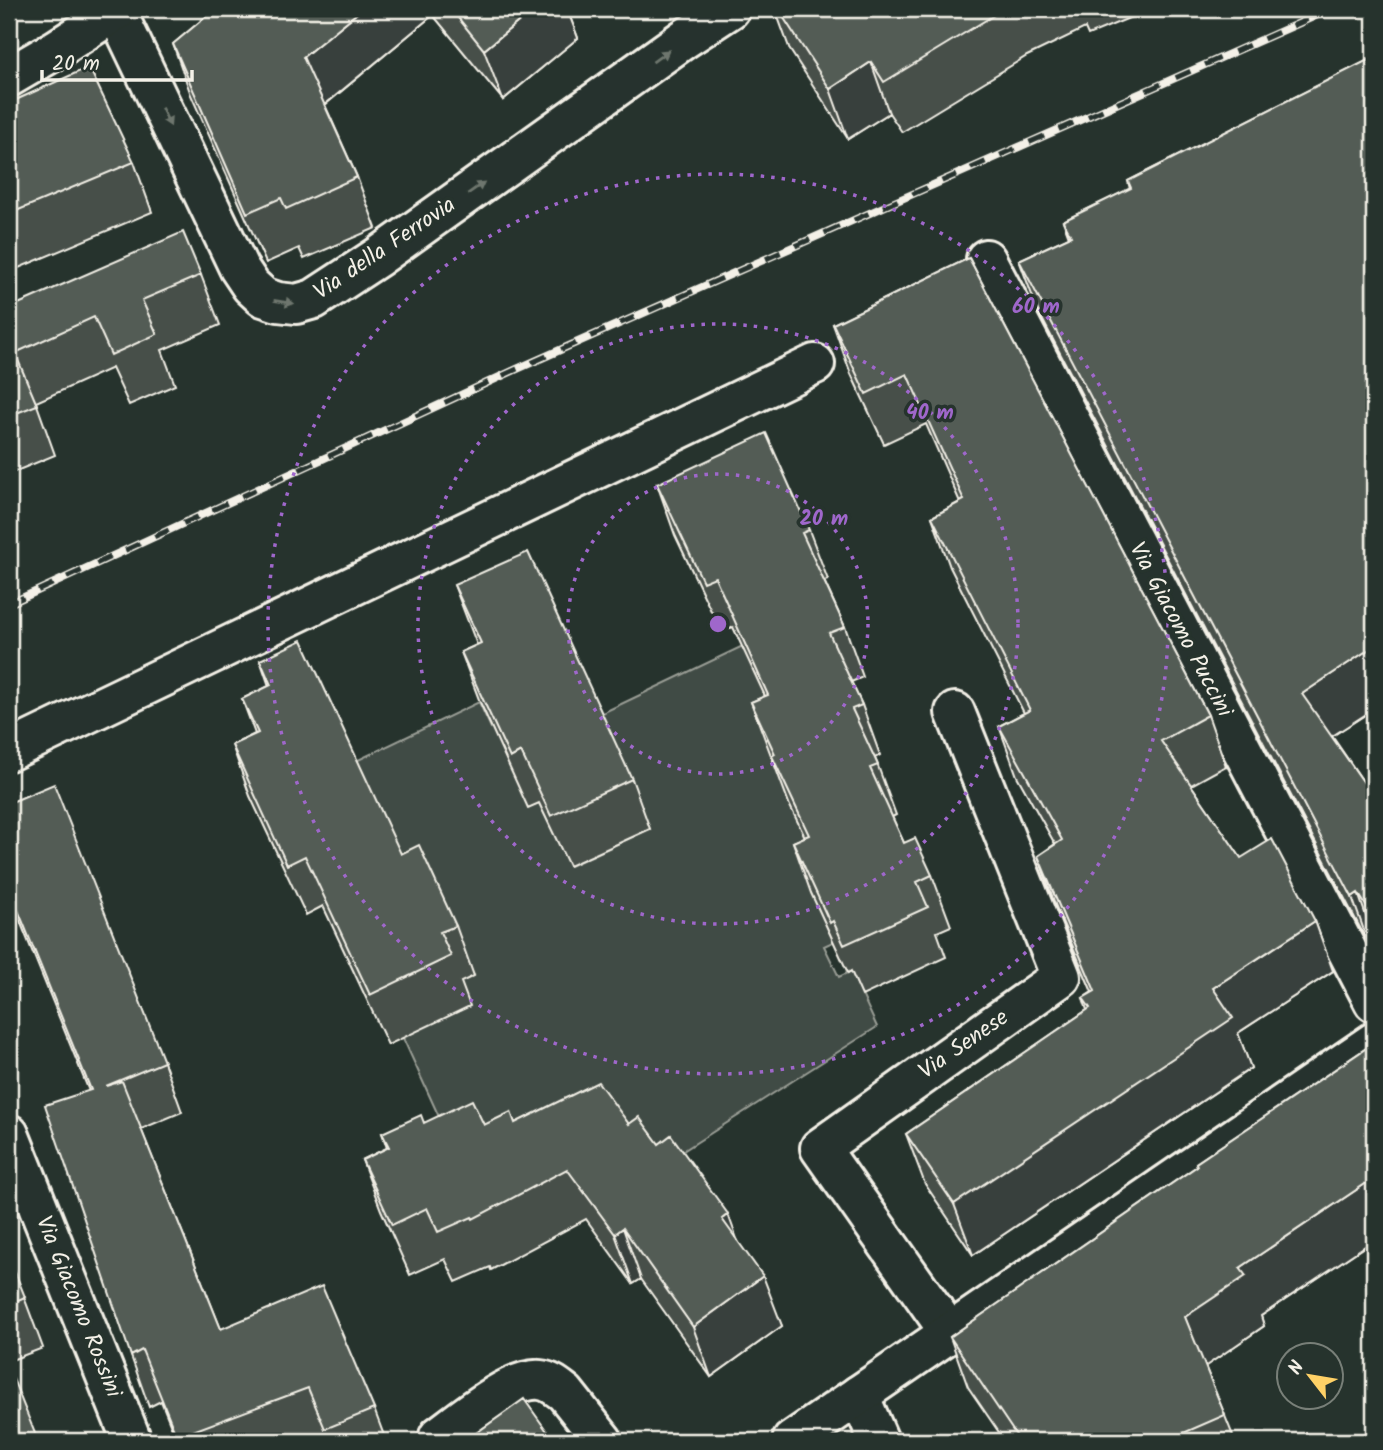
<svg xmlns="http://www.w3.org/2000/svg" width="1383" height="1450" font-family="Kalam,sans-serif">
	<rect width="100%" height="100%" fill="#26332d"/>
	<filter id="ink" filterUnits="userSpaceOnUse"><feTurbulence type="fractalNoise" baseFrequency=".0143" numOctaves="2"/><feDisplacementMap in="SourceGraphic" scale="14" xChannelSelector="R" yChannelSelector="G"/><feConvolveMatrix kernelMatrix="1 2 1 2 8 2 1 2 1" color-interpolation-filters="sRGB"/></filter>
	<g filter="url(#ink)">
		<path fill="#414b45" stroke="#9a9e96" stroke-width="2" d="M 749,643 L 776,684 L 810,828 L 848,935 L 824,946 L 839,977 L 851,971 L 877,1027 L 658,1167 L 461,1165 L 403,1038 L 458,983 L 474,975 L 412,907 L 354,762 L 479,702 L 491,728 L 502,724 L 528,807 L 539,803 L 570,866 L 650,829 L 598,715 Z"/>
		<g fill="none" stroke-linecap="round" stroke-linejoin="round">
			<g stroke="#f4f1e8" stroke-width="44">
				<path id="street" d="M 116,11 L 239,268 L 251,286 L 263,297 L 278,302 L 296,304 L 314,299 L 378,257 L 684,39 L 730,9
					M 986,259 L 1374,1002
					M 9,751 L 815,364
					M 9,1134 L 132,1441
					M 950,1333 L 820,1148 L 1061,977 L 955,712
					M 859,1395 L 879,1441
					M 439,1436 C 462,1419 512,1377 540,1380 C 550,1381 557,1387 565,1393 L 603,1441"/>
			</g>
			<g stroke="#f4f1e8" stroke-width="44">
				<path id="secondary" d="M 9,77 L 57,49 L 119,9
					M 792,1441 L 1374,1042"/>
			</g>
			<use href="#street" stroke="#26332d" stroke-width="38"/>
			<use href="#secondary" stroke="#26332d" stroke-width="38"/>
			<g stroke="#f4f1e8" stroke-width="8">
				<path id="rail" d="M 9,604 L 517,369 L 1331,9"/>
			</g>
			<use href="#rail" stroke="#26332d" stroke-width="5" stroke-dasharray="16" stroke-linecap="butt"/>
		</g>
		<path fill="#474f49" stroke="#f4f1e8" stroke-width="2" d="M 215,9 L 567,9 L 578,38 L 503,100 L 433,15 L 325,105 L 357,177 L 376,228 L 304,259 L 299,248 L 266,263 L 191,95 L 173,44 Z
			M 775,9 L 1151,9 L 1088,35 L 1085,28 L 1027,56 L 902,132 L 889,113 L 848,139 L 790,50 Z
			M 1374,57 L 1374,709 L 1332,736 L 1369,790 L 1374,787 L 1374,945 L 1370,947 L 1038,311 L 1019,260 L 1069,237 L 1063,221 L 1130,189 L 1128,181 Z
			M 9,103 L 134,162 L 152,212 L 9,272 Z
			M 969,258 L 1208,715 L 1226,766 L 1191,785 L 1241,858 L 1315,921 L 1333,971 L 1238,1033 L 1251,1068 L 973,1255 L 925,1184 L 906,1134 L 1087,1010 L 1083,998 L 1092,992 L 1056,907 L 1038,856 L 1055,844 L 1017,776 L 999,726 L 1024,713 L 950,567 L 932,517 L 960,502 L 926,424 L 884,444 L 851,374 L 833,324 Z
			M 201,275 L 220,325 L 162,350 L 175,385 L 129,405 L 112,368 L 36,402 L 55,455 L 9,474 L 9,308 Z
			M 657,484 L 809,530 L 828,580 L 824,581 L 845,627 L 863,677 L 851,682 L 862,705 L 880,755 L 875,758 L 896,815 L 892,817 L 904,843 L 932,875 L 951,926 L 937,932 L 946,957 L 862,996 L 851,971 L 848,973 L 811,893 L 793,842 L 805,837 L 790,806 L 751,702 L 765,696 L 733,627 L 721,632 L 675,535 Z
			M 454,585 L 632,779 L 650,829 L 569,866 L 539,803 L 528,808 L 480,702 L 461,652 L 477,645 Z
			M 260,660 L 401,854 L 456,926 L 474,976 L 461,982 L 470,1006 L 388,1045 L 323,906 L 306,915 L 250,796 L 232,745 L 255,734 L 242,699 L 269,686 Z
			M 9,803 L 164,1062 L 182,1112 L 141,1129 L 221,1329 L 374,1409 L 386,1441 L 328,1441 L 326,1438 L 319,1441 L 177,1441 L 161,1401 L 149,1407 L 131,1356 L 89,1091 L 9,894 Z
			M 1374,1043 L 1374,1240 L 1261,1316 L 1264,1326 L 1205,1366 L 1235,1441 L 1005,1441 L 968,1387 L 950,1337 L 1197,1166 L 1196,1163 Z
			M 424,1123 L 484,1125 L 515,1123 L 629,1124 L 659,1144 L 737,1239 L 782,1326 L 711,1377 L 641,1279 L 633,1284 L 586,1219 L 491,1270 L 490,1267 L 456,1282 L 445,1259 L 410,1275 L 381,1210 L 362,1160 L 387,1148 L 382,1133 Z
			M 9,1257 L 43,1348 L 9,1361 Z"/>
		<path fill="#39403c" stroke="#f4f1e8" stroke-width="2" d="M 362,9 L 430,9 L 433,15 L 322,107 L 303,57 Z
			M 534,9 L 567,9 L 578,38 L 503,100 L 484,50 Z
			M 871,62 L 889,113 L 848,139 L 830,89 Z
			M 1374,646 L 1374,709 L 1320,744 L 1302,694 Z
			M 1358,893 L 1374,939 L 1374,945 L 1370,947 L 1352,897 Z
			M 1315,921 L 1333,971 L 1238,1033 L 1251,1068 L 973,1255 L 954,1204 L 1213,988 Z
			M 1374,1178 L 1374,1240 L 1261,1316 L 1264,1326 L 1203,1368 L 1185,1317 L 1240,1268 Z
			M 728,1214 L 746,1264 L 722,1219 Z
			M 623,1228 L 641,1279 L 633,1284 L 615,1234 Z
			M 763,1276 L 782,1326 L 711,1377 L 693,1327 Z"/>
		<path fill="#525c55" stroke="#f4f1e8" stroke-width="2" d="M 215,9 L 362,9 L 303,57 L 357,177 L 286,209 L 281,198 L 247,213 L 173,44 Z
			M 451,9 L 534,9 L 484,50 Z
			M 778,9 L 1004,9 L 884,82 L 871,62 L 830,89 Z
			M 1374,57 L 1374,646 L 1302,694 L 1369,790 L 1374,787 L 1374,918 L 1358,893 L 1352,897 L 1019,260 L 1071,236 L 1063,221 L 1131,188 L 1128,181 Z
			M 89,67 L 134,162 L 9,214 L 9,103 Z
			M 183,232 L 201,275 L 142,300 L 157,334 L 111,355 L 94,317 L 15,353 L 37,405 L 9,416 L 9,308 Z
			M 969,258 L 1208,715 L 1161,741 L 1241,858 L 1272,839 L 1315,921 L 1213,988 L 1233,1018 L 954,1204 L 906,1134 L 1090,1008 L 1083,998 L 1095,991 L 1038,856 L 1062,840 L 999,726 L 1030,710 L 932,517 L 964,500 L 907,374 L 866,394 L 833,324 Z
			M 766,433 L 809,530 L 802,533 L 845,627 L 829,633 L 862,705 L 852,709 L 878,765 L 870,768 L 904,843 L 915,838 L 932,875 L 917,882 L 928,907 L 844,945 L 833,921 L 830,923 L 793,842 L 809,835 L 772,756 L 775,754 L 751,702 L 768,695 L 715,577 L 703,582 L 657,484 Z
			M 528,552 L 632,779 L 551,816 L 521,752 L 510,758 L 461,652 L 481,643 L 454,585 Z
			M 302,640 L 401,854 L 419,845 L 456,926 L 440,932 L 451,956 L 370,995 L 305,856 L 287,865 L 232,745 L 258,733 L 242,699 L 271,685 L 260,660 Z
			M 54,784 L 164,1062 L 106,1086 L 122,1081 L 221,1329 L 322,1286 L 374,1409 L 325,1429 L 308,1388 L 177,1437 L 142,1350 L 131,1356 L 45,1105 L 91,1090 L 9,888 L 9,803 Z
			M 1374,1043 L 1374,1178 L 1240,1268 L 1246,1276 L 1185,1317 L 1225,1415 L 1181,1434 L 1184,1441 L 1020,1441 L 950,1337 L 1197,1166 L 1196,1163 Z
			M 598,1082 L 629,1124 L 639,1117 L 659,1144 L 671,1135 L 728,1214 L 722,1219 L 763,1276 L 693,1327 L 623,1228 L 615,1234 L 567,1169 L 473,1219 L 472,1217 L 438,1232 L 427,1208 L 392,1225 L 362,1160 L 389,1147 L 382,1133 L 421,1115 L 424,1123 L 472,1100 L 484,1125 L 511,1112 L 515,1123 Z
			M 9,1257 L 25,1297 L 9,1304 Z
			M 9,1369 L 38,1441 L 9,1441 Z
			M 524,1399 L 554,1441 L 465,1441 Z"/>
		<defs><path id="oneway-solid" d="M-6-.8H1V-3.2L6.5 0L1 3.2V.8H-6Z" transform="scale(1.75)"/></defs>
		<g fill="#6e766e">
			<use href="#oneway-solid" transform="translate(661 56) rotate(-36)"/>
			<use href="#oneway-solid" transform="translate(166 117) rotate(64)"/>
			<use href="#oneway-solid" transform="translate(476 188) rotate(-35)"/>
			<use href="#oneway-solid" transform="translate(284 302) rotate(9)"/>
		</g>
	</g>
	<g fill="none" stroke="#9f67cb" stroke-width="3.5" stroke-dasharray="3.5 7">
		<circle cx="718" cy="624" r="150"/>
		<circle cx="718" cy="624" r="300"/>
		<circle cx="718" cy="624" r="450"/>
	</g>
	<g text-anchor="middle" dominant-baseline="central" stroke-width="7" stroke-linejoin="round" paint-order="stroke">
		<g font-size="23" fill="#f4f1e8" stroke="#26332d">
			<text transform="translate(385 249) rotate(-34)">Via della Ferrovia</text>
			<text transform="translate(1180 630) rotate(62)">Via Giacomo Puccini</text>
			<text transform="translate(964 1045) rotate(-35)">Via Senese</text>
			<text transform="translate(78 1307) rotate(68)">Via Giacomo Rossini</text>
		</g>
	</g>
	<circle cx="718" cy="624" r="10" fill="#9f67cb" stroke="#26332d" stroke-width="3.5"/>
	<g font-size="21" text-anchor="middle" font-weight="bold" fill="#9f67cb" stroke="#26332d" stroke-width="7" stroke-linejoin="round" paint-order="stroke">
		<text x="1036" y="313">60 m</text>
		<text x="930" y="419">40 m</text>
		<text x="824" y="525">20 m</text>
	</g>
	<rect width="1383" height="1450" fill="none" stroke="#26332d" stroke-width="35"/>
	<rect x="18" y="18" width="1348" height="1415" fill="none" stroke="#f4f1e8" stroke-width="2.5" filter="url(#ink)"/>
	<g transform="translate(1310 1376) rotate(301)"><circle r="33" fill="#26332d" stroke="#787f78" stroke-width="2"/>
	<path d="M0-5L12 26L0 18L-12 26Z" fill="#ffd166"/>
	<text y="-10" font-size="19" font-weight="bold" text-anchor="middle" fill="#f4f1e8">N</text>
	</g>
	<path d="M42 70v10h150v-10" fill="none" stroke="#f4f1e8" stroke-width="3.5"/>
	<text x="52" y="70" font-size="21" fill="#f4f1e8" stroke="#26332d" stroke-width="5" paint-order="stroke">20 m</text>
</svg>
